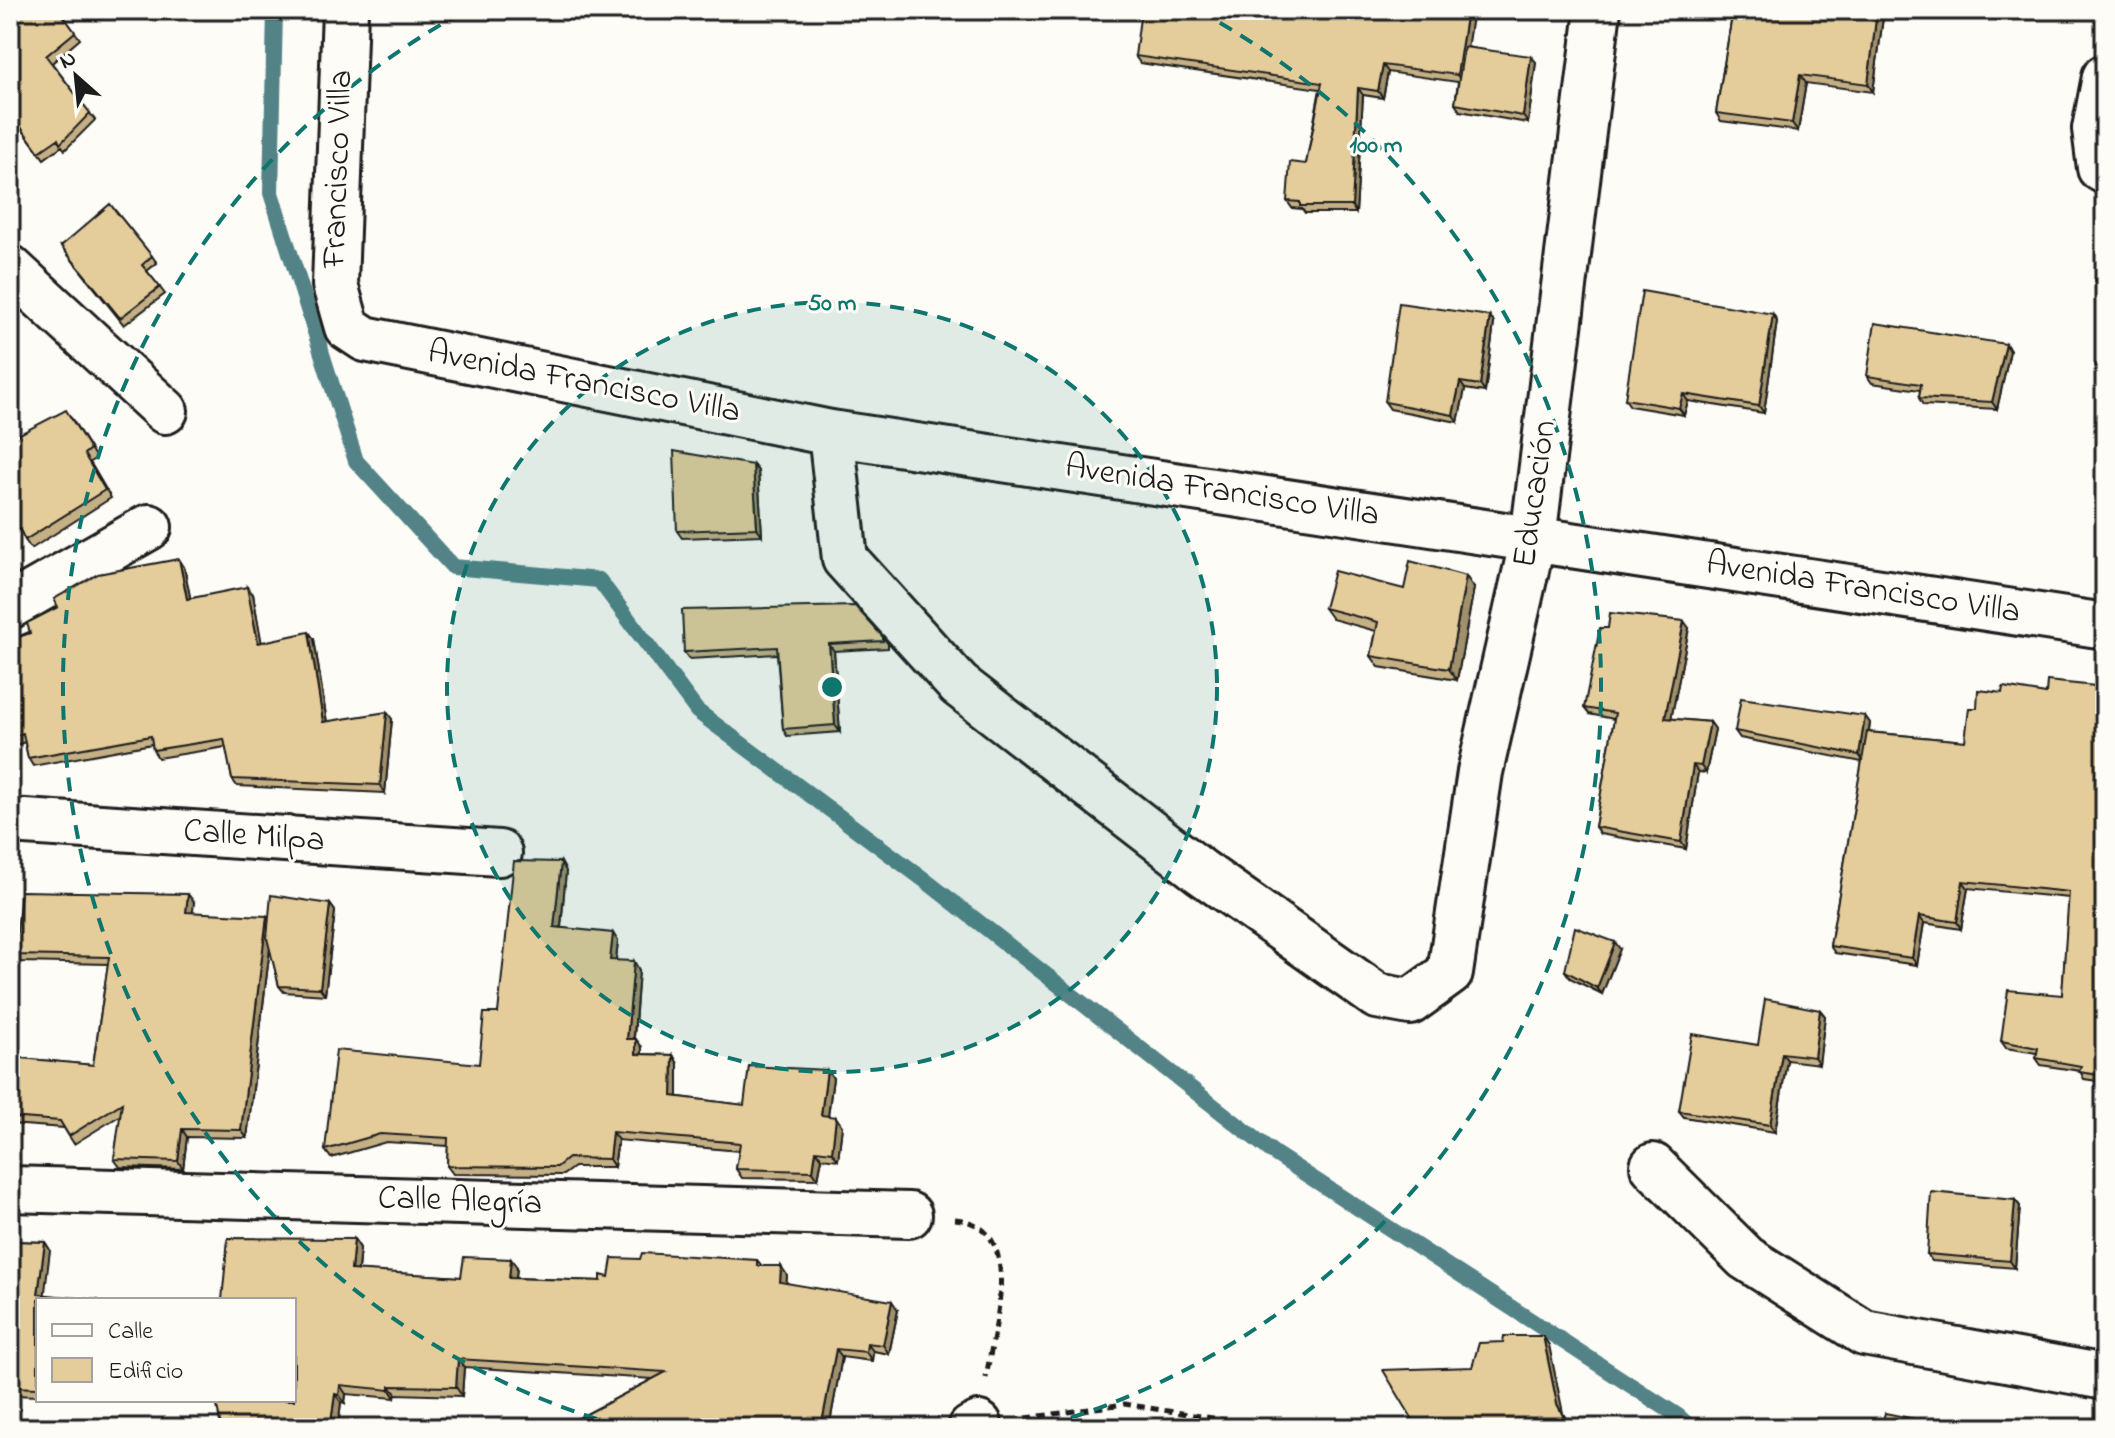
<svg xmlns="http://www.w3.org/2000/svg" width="2115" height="1438" font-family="'Indie Flower',sans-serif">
	<rect width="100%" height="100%" fill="#fdfcf7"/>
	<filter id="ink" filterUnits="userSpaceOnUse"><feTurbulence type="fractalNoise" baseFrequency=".0125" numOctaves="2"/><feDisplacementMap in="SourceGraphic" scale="16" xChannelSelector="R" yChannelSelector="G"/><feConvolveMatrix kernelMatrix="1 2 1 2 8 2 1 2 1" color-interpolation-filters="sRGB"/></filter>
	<g filter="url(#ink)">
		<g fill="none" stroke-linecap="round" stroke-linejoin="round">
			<path stroke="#538387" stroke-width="16" d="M 275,10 L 271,193 L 356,461 L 453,567 L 599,580 L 697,711 L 926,881 L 1275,1154 L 1678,1416 L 1691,1428"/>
			<g stroke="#1c1c1c" stroke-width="50">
				<path id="minor" d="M 345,10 L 335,285 L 347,327 L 365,339 L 831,433 L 2105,626
					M 2105,77 L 2095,129 L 2100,168 L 2105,171
					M 10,268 L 165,411
					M 831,433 L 845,559 L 959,685 L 1200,871 L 1377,996 L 1410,1002 L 1450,973 L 1480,772 L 1533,539 L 1598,10
					M 10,606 L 149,527
					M 10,821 L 499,853
					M 1653,1166 L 1746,1258 L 1864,1333 L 2105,1377
					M 10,1189 L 909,1215
					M 971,1428 L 979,1424"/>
			</g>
			<path stroke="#1c1c1c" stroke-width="5" stroke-dasharray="8 6" stroke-linecap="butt" d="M 955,1219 C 1028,1226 993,1330 986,1378
				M 1026,1418 L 1124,1404 L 1238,1422 L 1249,1428"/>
			<use href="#minor" stroke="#fdfcf7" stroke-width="44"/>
		</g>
		<path fill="#c5b085" stroke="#1c1c1c" stroke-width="2" d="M 59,10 L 80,39 L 52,63 L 95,120 L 65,150 L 62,146 L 44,159 L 10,113 Z
			M 1733,10 L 1903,10 L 1902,13 L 1884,10 L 1873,92 L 1806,83 L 1798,131 L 1721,121 L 1716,113 Z
			M 1467,47 L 1536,62 L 1528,123 L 1460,111 L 1455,104 L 1458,82 L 1388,72 L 1383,98 L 1363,95 L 1356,213 L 1305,213 L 1302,209 L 1292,208 L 1287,201 L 1306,164 L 1320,89 L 1140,63 L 1135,56 Z
			M 61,246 L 152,256 L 157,263 L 147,271 L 165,294 L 124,325 Z
			M 1773,314 L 1777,321 L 1764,413 L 1688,401 L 1684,415 L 1630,406 L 1625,399 Z
			M 1490,316 L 1494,323 L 1485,392 L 1465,389 L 1458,422 L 1390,409 L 1385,402 Z
			M 10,324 L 20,341 L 10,346 Z
			M 2006,344 L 2010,351 L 1997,409 L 1923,405 L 1919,398 L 1920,390 L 1872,383 L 1867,376 Z
			M 72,419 L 96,458 L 90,462 L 111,498 L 31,549 L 25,540 L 13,515 L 10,517 L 10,439 Z
			M 753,465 L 758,471 L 762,535 L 682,538 L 677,531 Z
			M 184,567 L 190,598 L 253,594 L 261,642 L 314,639 L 327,722 L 392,719 L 385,793 L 237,786 L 232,779 L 226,747 L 158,758 L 153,750 L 152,744 L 33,766 L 28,758 L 25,742 L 10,747 L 10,640 Z
			M 1474,588 L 1457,680 L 1379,667 L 1371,656 L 1376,631 L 1332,619 L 1324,608 L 1404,589 Z
			M 1608,628 L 1689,628 L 1671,719 L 1710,722 L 1715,729 L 1706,773 L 1698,772 L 1686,849 L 1600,834 L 1595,827 L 1614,719 L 1589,714 L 1584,708 Z
			M 883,637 L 888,644 L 888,648 L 834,651 L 840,732 L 787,736 L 783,729 L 777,654 L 689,659 L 684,652 Z
			M 2105,687 L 2105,1082 L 2084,1079 L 2080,1071 L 2041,1065 L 2036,1058 L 2037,1053 L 2006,1048 L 2001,1041 L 2062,995 L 2069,898 L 1968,888 L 1961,929 L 1924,923 L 1917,965 L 1835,953 L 1830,946 L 1862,762 L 1740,738 L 1735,731 L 1865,716 L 1870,723 L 1869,732 L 1965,741 L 1977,708 L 2002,693 L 2046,694 Z
			M 566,871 L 561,928 L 618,941 L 616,960 L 639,970 L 634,1039 L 642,1047 L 642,1054 L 673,1055 L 678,1064 L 678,1097 L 744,1105 L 827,1070 L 833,1078 L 828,1116 L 842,1126 L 838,1160 L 822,1158 L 818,1179 L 742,1178 L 736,1169 L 739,1151 L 618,1140 L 614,1167 L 574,1167 L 563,1175 L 453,1174 L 447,1166 L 448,1146 L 386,1142 L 331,1158 L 325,1150 L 479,1064 L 498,1013 Z
			M 194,902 L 192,913 L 269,918 L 330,904 L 335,911 L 325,995 L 284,992 L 279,986 L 270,948 L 247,1138 L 187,1137 L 183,1169 L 120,1167 L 114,1159 L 121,1115 L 74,1144 L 64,1128 L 10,1124 L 10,1057 L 93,1065 L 108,964 L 20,962 L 15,955 Z
			M 1620,949 L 1602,994 L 1570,978 L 1565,971 Z
			M 1820,1010 L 1825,1016 L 1819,1064 L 1787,1060 L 1775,1132 L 1684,1117 L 1679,1111 L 1758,1045 Z
			M 2015,1200 L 2020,1206 L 2015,1268 L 1932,1261 L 1927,1254 Z
			M 354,1239 L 360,1248 L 358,1271 L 461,1277 L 517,1267 L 516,1278 L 601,1281 L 640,1259 L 757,1260 L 762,1266 L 787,1275 L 786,1283 L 898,1310 L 889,1354 L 873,1351 L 872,1361 L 842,1357 L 829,1428 L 560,1428 L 653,1379 L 464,1367 L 462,1396 L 396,1394 L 395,1398 L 346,1394 L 345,1403 L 341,1402 L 338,1428 L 221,1428 Z
			M 10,1241 L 45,1242 L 50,1250 L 38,1300 L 38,1396 L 10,1395 Z"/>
		<path fill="#a0906c" stroke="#1c1c1c" stroke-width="2" d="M 1467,10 L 1473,10 L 1462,82 L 1457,75 Z
			M 1877,10 L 1884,10 L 1873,92 L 1868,84 Z
			M 1531,56 L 1536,62 L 1528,123 L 1523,116 Z
			M 1383,65 L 1388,72 L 1383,98 L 1378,91 Z
			M 1800,75 L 1806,83 L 1798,131 L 1792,123 Z
			M 1358,88 L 1363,95 L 1356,213 L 1352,206 Z
			M 1773,314 L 1777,321 L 1764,413 L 1759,406 Z
			M 1490,316 L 1494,323 L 1485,392 L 1480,385 Z
			M 2006,344 L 2010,351 L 1997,409 L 1992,402 Z
			M 1460,382 L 1465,389 L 1458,422 L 1453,415 Z
			M 1683,394 L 1688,401 L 1684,415 L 1679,408 Z
			M 753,465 L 758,471 L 762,535 L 757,528 Z
			M 179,559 L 184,567 L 192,606 L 187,599 Z
			M 1466,576 L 1474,588 L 1457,680 L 1449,669 Z
			M 247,587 L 253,594 L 263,650 L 258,643 Z
			M 1684,621 L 1689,628 L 1670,725 L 1665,718 Z
			M 309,632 L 314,639 L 328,730 L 323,722 Z
			M 829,644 L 834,651 L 840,732 L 835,725 Z
			M 387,712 L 392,719 L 385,793 L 380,785 Z
			M 1865,716 L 1870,723 L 1864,762 L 1859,755 Z
			M 1710,722 L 1715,729 L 1706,773 L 1701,766 Z
			M 1693,765 L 1698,772 L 1686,849 L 1681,842 Z
			M 561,862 L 566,871 L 560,936 L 554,927 Z
			M 1963,881 L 1968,888 L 1961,929 L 1957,922 Z
			M 188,894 L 194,902 L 192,920 L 186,912 Z
			M 330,904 L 335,911 L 325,995 L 320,988 Z
			M 267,916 L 273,923 L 247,1138 L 241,1130 Z
			M 1919,916 L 1924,923 L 1917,965 L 1912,958 Z
			M 613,933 L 618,941 L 615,968 L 610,960 Z
			M 1615,942 L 1620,949 L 1602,994 L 1597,988 Z
			M 634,961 L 639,970 L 633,1047 L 627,1039 Z
			M 1820,1010 L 1825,1016 L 1819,1064 L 1814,1057 Z
			M 636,1039 L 642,1047 L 642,1062 L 636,1054 Z
			M 1782,1053 L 1787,1060 L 1775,1132 L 1770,1125 Z
			M 673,1055 L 678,1064 L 678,1104 L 672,1096 Z
			M 827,1070 L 833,1078 L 827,1124 L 821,1115 Z
			M 836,1117 L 842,1126 L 838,1160 L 832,1152 Z
			M 182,1129 L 187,1137 L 183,1169 L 178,1161 Z
			M 612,1132 L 618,1140 L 614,1167 L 609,1159 Z
			M 816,1150 L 822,1158 L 818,1179 L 813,1171 Z
			M 2015,1200 L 2020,1206 L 2015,1268 L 2010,1261 Z
			M 354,1239 L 360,1248 L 357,1279 L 351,1270 Z
			M 45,1242 L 50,1250 L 44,1300 L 38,1294 Z
			M 511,1259 L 517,1267 L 515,1286 L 509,1278 Z
			M 781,1266 L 787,1275 L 786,1290 L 780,1282 Z
			M 892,1301 L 898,1310 L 889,1354 L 883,1345 Z
			M 1543,1336 L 1549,1345 L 1563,1413 L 1571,1428 L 1569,1428 L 1557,1404 Z
			M 867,1343 L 873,1351 L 872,1361 L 866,1352 Z
			M 836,1349 L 842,1357 L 829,1428 L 821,1428 Z
			M 458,1359 L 464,1367 L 462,1396 L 456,1387 Z
			M 340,1385 L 346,1394 L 345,1403 L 339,1395 Z
			M 390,1386 L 396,1394 L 395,1398 L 390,1390 Z
			M 335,1394 L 341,1402 L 338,1428 L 335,1428 L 331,1422 Z"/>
		<path fill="#e5cd9b" stroke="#1c1c1c" stroke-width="2" d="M 17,10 L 59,10 L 75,32 L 46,56 L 90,113 L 60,144 L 58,139 L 39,152 L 10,112 L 10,16 Z
			M 1141,10 L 1467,10 L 1457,75 L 1383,65 L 1378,91 L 1358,88 L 1352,206 L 1300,206 L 1300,202 L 1287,201 L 1290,162 L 1306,164 L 1322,83 L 1135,56 Z
			M 1733,10 L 1877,10 L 1868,84 L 1800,75 L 1792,123 L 1716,113 Z
			M 1464,47 L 1531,56 L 1523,116 L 1455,104 Z
			M 110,204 L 152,256 L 142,265 L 160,287 L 120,318 L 61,246 Z
			M 1642,291 L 1773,314 L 1759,406 L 1683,394 L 1679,408 L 1625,399 Z
			M 1399,303 L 1490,316 L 1480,385 L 1460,382 L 1453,415 L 1385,402 Z
			M 1875,323 L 2006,344 L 1992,402 L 1919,398 L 1921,384 L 1867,376 Z
			M 66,410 L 90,449 L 84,454 L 105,490 L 25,540 L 10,510 L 10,439 Z
			M 674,451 L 753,465 L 757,528 L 677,531 Z
			M 179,559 L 187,599 L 247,587 L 258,643 L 309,632 L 323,722 L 387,712 L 380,785 L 232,779 L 224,739 L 153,750 L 151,736 L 28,758 L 23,733 L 10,738 L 10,640 L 30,633 L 27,623 L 58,607 L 54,599 L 98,574 Z
			M 1410,561 L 1466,576 L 1449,669 L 1371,656 L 1378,622 L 1324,608 L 1334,571 L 1404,589 Z
			M 855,606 L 883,637 L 883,641 L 829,644 L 835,725 L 783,729 L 777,647 L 684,652 L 682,610 Z
			M 1610,613 L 1684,621 L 1665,718 L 1710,722 L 1701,766 L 1693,765 L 1681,842 L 1595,827 L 1615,713 L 1584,708 L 1600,628 L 1608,628 Z
			M 2047,681 L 2105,687 L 2105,1076 L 2079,1072 L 2081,1066 L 2036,1058 L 2038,1048 L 2001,1041 L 2008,990 L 2062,995 L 2069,892 L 1963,881 L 1957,922 L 1919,916 L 1912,958 L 1830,946 L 1867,732 L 1965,741 L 1969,708 L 1977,708 L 1978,690 L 2002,693 L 2003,687 L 2046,694 Z
			M 1741,698 L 1865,716 L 1859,755 L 1735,731 Z
			M 514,861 L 561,862 L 554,927 L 613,933 L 610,960 L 634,961 L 627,1039 L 636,1039 L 636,1054 L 673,1055 L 672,1096 L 744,1105 L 749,1066 L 827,1070 L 821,1115 L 836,1117 L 832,1152 L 816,1150 L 813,1171 L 736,1169 L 740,1143 L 612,1132 L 609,1159 L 568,1158 L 557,1167 L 447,1166 L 448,1138 L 380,1134 L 325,1150 L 336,1050 L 479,1064 L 484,1013 L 498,1013 Z
			M 21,891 L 188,894 L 186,912 L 267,916 L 241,1130 L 182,1129 L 178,1161 L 114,1159 L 122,1103 L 69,1136 L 60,1121 L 10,1117 L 10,1057 L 93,1065 L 109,957 L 15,955 Z
			M 271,895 L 330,904 L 320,988 L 279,986 L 267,938 Z
			M 1575,927 L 1615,942 L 1597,988 L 1565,971 Z
			M 1765,999 L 1820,1010 L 1814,1057 L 1782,1053 L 1770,1125 L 1679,1111 L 1692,1034 L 1758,1045 Z
			M 1931,1192 L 2015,1200 L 2010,1261 L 1927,1254 Z
			M 228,1238 L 354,1239 L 351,1270 L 461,1277 L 464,1257 L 511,1259 L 509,1278 L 601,1281 L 601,1275 L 609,1277 L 612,1258 L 640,1259 L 642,1253 L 757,1260 L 757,1266 L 781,1266 L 780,1282 L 892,1301 L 883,1345 L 867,1343 L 866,1352 L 836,1349 L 821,1428 L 560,1428 L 666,1372 L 458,1359 L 456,1387 L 390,1386 L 390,1390 L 340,1385 L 339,1395 L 335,1394 L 331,1422 L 276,1420 L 276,1426 L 258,1428 L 221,1428 L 216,1400 L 294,1400 L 294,1300 L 222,1300 Z
			M 10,1241 L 45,1242 L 38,1294 L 99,1300 L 38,1300 L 38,1388 L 10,1387 Z
			M 1504,1336 L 1543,1336 L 1557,1404 L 1569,1428 L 1418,1428 L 1383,1370 L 1472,1367 L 1479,1343 L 1503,1342 Z
			M 1885,1413 L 1925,1421 L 1924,1428 L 1881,1428 Z"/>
	</g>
	<circle cx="832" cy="687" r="385" fill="#0f766e" fill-opacity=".12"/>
	<g fill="none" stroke="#0f766e" stroke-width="4" stroke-dasharray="14 10">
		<circle cx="832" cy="687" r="385"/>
		<path d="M620 1426A769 769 0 0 1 465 11M1199 11A769 769 0 0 1 1044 1426"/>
	</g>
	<g text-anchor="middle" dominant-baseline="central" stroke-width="6" stroke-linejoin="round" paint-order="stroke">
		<g font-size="34" fill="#1c1c1c" stroke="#fdfcf7">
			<text transform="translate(339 169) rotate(-88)">Francisco Villa</text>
			<text transform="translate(584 383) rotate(11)">Avenida Francisco Villa</text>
			<text transform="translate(1222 492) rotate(9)">Avenida Francisco Villa</text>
			<text transform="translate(1536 494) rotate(-82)">Educación</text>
			<text transform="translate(1863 589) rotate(9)">Avenida Francisco Villa</text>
			<text transform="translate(254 837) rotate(4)">Calle Milpa</text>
			<text transform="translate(460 1202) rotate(2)">Calle Alegría</text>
		</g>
	</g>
	<circle cx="832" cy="687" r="12" fill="#0f766e" stroke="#fdfcf7" stroke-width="4"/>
	<g font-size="24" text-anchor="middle" font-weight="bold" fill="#0f766e" stroke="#fdfcf7" stroke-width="6" stroke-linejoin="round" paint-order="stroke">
		<text x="1376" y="152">100 m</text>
		<text x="832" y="310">50 m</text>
	</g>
	<rect width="2115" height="1438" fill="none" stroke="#fdfcf7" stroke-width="40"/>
	<rect x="20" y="20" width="2075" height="1398" fill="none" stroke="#1c1c1c" stroke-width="3" filter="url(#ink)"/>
	<rect x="36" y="1298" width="260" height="104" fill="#fdfcf7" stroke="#a3a29f" stroke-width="2"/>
	<rect x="52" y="1324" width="40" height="12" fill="#fdfcf7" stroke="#a3a29f" stroke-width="2"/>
	<text x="108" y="1338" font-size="24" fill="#1c1c1c">Calle</text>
	<rect x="52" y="1358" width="40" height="24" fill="#e5cd9b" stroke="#a3a29f" stroke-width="2"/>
	<text x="108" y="1378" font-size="24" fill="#1c1c1c">Edificio</text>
	<g transform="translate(76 76) rotate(333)" stroke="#fdfcf7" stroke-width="6" paint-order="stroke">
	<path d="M0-6L14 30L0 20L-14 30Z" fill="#1c1c1c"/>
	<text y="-12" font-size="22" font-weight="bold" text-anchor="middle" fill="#1c1c1c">N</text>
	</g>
</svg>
